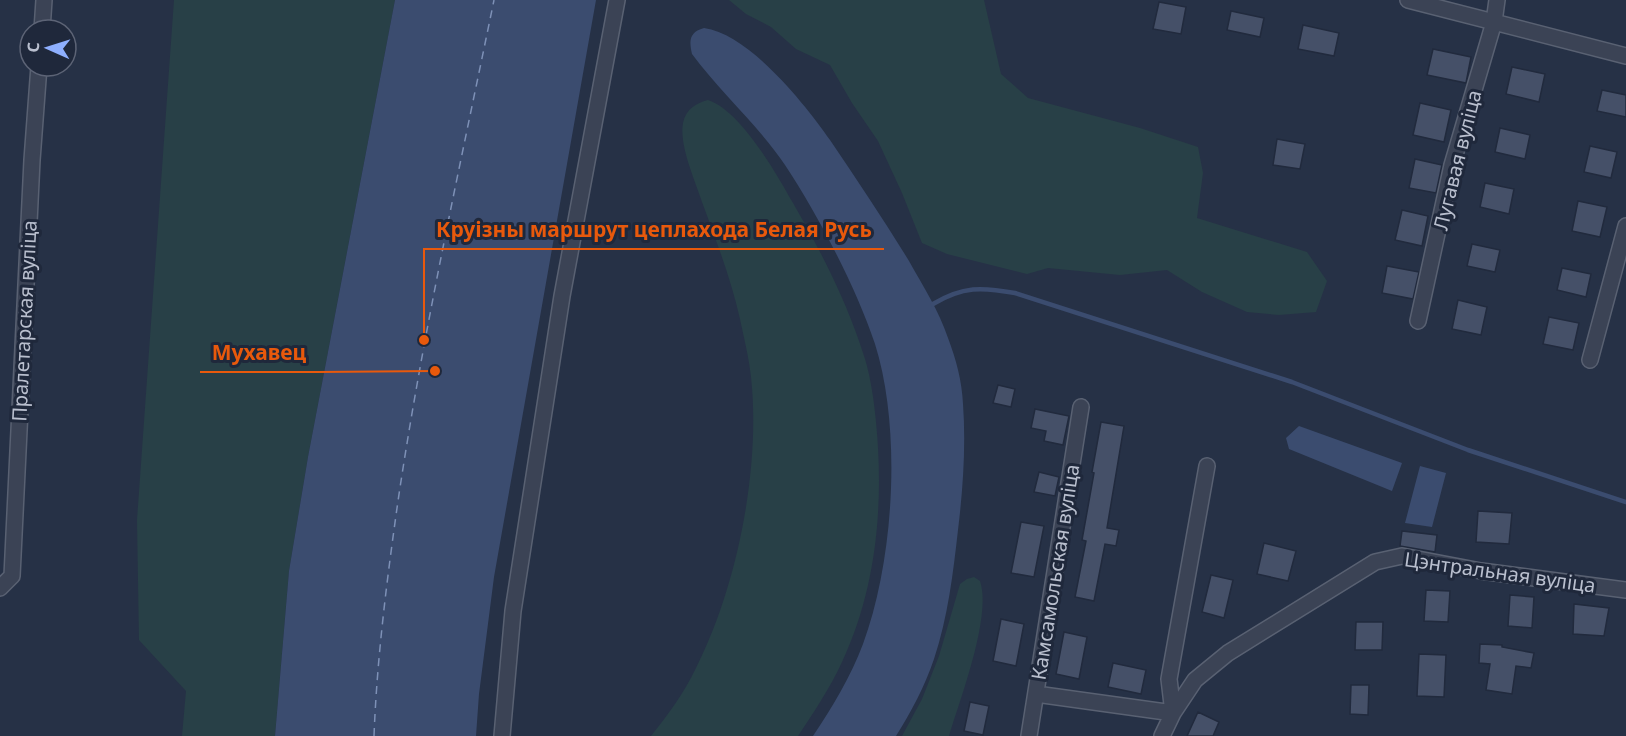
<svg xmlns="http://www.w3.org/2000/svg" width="1626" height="736" font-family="'Noto Sans',sans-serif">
	<rect width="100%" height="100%" fill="#263146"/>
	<path fill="#284047" d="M 174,0 L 395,0 L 308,457 L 289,571 L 275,736 L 182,736 L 186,691 L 139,640 L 137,520 Z
		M 729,0 L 984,0 L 1001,74 L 1028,98 L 1140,128 L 1198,147 L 1203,173 L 1197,218 L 1307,252 L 1327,281 L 1316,312 L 1279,315 L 1247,312 L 1202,292 L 1167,270 L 1120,275 L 1048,268 L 1027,274 L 947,254 L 922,243 L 902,193 L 878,141 L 852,103 L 830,65 L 796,49 L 771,27 L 746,14 Z
		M 708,100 C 741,111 776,173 793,203 C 822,253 848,304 865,359 C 871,379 874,401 876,422 C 884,502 877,588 842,662 C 830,688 814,712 798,736 L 651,736 C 668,715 684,693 696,668 C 737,587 761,468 751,377 C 749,358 744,338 740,319 C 731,279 716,240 702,202 C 695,180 679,146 683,123 C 686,109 696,103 708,100 Z
		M 974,577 L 980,581 C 992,616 960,699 949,736 L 902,736 L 922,699 L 939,656 L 960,584 L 967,579 Z"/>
	<path fill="#3b4c6f" d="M 395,0 L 596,0 L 494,577 L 479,694 L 476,736 L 275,736 L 289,571 L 308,457 Z
		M 704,28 C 749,34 805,104 830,140 C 857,180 884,220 909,261 C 923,286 939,311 948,338 C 956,359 962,381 963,404 C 966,445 963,489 958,530 C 953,574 948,617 934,659 C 925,686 911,712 896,736 L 813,736 C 832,708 851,676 863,644 C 894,560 902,430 875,344 C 856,287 818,215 785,165 C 758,125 721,93 692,54 C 689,41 689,32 704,28 Z
		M 1299,426 L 1402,463 L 1392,491 L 1289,449 L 1286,438 Z
		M 1420,466 L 1446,473 L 1432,527 L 1405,523 Z"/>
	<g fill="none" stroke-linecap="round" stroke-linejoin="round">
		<path stroke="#3b4c6f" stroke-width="4.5" d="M 933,304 C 963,286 982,287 1015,293 L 1292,382 L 1468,450 L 1626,502"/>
		<path stroke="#7e91b7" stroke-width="1.5" stroke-dasharray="8 6" stroke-linecap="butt" d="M 374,736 C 377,657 387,579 398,501 C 423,332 460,166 494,0"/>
	</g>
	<path fill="#455068" stroke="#212a3d" stroke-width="1.5" d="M 1159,2 L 1186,7 L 1181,34 L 1153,29 Z
		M 1231,11 L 1264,18 L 1260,37 L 1227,30 Z
		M 1303,25 L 1339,33 L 1334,56 L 1298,49 Z
		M 1433,49 L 1471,57 L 1466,83 L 1427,75 Z
		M 1512,67 L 1545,74 L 1539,102 L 1506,94 Z
		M 1602,90 L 1626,95 L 1626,117 L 1597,111 Z
		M 1420,103 L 1451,110 L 1444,142 L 1413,135 Z
		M 1500,128 L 1530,135 L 1525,159 L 1495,152 Z
		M 1277,139 L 1305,144 L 1300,169 L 1273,165 Z
		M 1590,146 L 1617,152 L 1611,178 L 1584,172 Z
		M 1415,159 L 1442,165 L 1436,193 L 1409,188 Z
		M 1485,183 L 1514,189 L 1509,214 L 1480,207 Z
		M 1578,201 L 1607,207 L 1600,237 L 1572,231 Z
		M 1402,210 L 1428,216 L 1422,246 L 1395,240 Z
		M 1472,244 L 1500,250 L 1495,272 L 1467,266 Z
		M 1387,266 L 1419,272 L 1413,299 L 1382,293 Z
		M 1562,268 L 1591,274 L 1586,297 L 1557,290 Z
		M 1458,300 L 1487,307 L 1481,335 L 1452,329 Z
		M 1549,317 L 1579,323 L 1573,350 L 1543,344 Z
		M 998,385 L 1015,389 L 1011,407 L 993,403 Z
		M 1035,409 L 1069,416 L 1063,445 L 1044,441 L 1046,431 L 1031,428 Z
		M 1101,422 L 1124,426 L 1107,528 L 1119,530 L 1116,546 L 1105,544 L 1094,601 L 1075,597 L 1086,541 L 1082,540 L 1094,473 L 1092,472 Z
		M 1039,472 L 1059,477 L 1055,496 L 1034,492 Z
		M 1478,511 L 1512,513 L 1509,544 L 1476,542 Z
		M 1021,522 L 1044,526 L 1034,577 L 1011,573 Z
		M 1402,531 L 1437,535 L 1435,552 L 1400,546 Z
		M 1264,543 L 1296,551 L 1288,581 L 1257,574 Z
		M 1211,575 L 1233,580 L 1224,618 L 1202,612 Z
		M 1426,590 L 1450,591 L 1448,622 L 1424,621 Z
		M 1510,595 L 1534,597 L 1532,628 L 1508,626 Z
		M 1574,604 L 1609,608 L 1604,636 L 1573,634 Z
		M 1001,619 L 1024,624 L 1016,666 L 993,661 Z
		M 1356,622 L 1383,622 L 1382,650 L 1355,650 Z
		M 1064,632 L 1087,637 L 1079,679 L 1056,674 Z
		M 1480,644 L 1502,645 L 1502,647 L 1534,653 L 1531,668 L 1516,666 L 1512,694 L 1486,690 L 1490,664 L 1479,663 Z
		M 1419,654 L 1446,655 L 1444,697 L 1417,696 Z
		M 1113,663 L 1146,670 L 1141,694 L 1108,687 Z
		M 1351,685 L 1369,685 L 1368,715 L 1350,714 Z
		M 970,702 L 989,706 L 983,735 L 964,731 Z
		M 1198,712 L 1219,722 L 1213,736 L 1187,736 Z"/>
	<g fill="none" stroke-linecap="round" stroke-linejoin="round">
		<g stroke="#596172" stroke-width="18">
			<path id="minor" d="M 1408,0 L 1626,56
				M 42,30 L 44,0
				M 1418,321 L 1452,165 L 1494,22 L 1497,0
				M 1590,360 L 1626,226
				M 0,588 L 12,576 L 32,160 L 39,66
				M 1036,694 L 1173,713 L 1169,679 L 1207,466
				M 502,736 L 513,611 L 562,296 L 617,0
				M 1029,736 L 1081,407
				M 1162,736 L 1173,713 L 1195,680 L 1228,653 L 1375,562 L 1402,556 L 1481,571 L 1626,590"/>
		</g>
		<use href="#minor" stroke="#3b4355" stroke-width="15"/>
	</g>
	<g text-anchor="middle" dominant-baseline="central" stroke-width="6" stroke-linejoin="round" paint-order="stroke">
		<g font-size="20" fill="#b9bfce" stroke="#1f283b">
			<text transform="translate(1457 160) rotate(-76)">Лугавая вуліца</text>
			<text transform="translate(24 321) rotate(-87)">Пралетарская вуліца</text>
			<text transform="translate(1055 572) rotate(-81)">Камсамольская вуліца</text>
			<text transform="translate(1500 572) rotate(8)">Цэнтральная вуліца</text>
		</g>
	</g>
	<path fill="none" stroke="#e8590c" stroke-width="2" d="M424 340L424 249H884M435 371L319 372H200"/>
	<g fill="#e8590c" stroke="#1f283b" stroke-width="2">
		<circle cx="424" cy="340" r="6"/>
		<circle cx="435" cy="371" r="6"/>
	</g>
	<g font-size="21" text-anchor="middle" font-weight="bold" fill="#e8590c" stroke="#1f283b" stroke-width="6" stroke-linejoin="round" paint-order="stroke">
		<text x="654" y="237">Круізны маршрут цеплахода Белая Русь</text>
		<text x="259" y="360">Мухавец</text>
	</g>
	<g transform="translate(48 48) rotate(273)"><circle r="28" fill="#1f283b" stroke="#5d6476" stroke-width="1.5"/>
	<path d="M0-4.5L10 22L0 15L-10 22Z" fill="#8eaffe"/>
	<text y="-9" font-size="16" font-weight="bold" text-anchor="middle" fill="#b9bfce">С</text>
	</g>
</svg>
